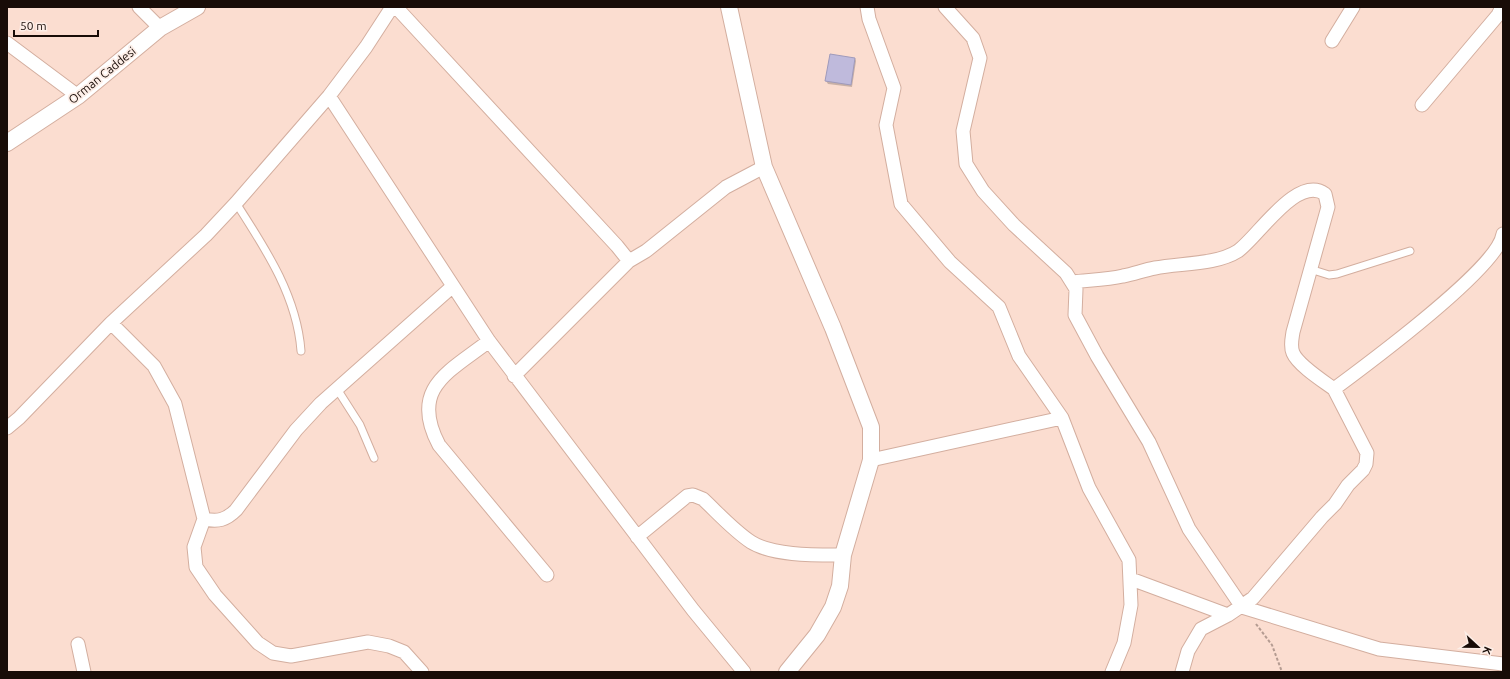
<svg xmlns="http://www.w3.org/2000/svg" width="1510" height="679" font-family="Ubuntu,sans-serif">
	<rect width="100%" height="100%" fill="#fbddd0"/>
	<path fill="#0003" d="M 855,58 L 856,61 L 852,87 L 828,84 L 826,81 Z"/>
	<path fill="#bfbadc" stroke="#9f9abb" d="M 830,54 L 855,58 L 851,85 L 825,81 Z"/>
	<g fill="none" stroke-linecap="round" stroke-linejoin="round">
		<g stroke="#d3ae9f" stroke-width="9">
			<path id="service" d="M 236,203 C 265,248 297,296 301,351
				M 1310,269 L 1329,275 L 1337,274 L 1410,251
				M 337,389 L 360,425 L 374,458"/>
		</g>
		<g stroke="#d3ae9f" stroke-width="15">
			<path id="minor" d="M 139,7 L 160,28
				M 396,7 L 617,246 L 629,261 L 646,251 L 726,187 L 764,167
				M 867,7 L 869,19 L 894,88 L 886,125 L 901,204 L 950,262 L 999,307 L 1019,356 L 1062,418 L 1089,488 L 1129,560 L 1131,605 L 1124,643 L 1112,672
				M 945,7 L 973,38 L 980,58 L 963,131 L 966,164 L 983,191 L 1014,225 L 1066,273 L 1076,289 L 1075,315 L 1097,356 L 1149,442 L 1189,529 L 1242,607 L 1379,649 L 1503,664
				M 1332,41 L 1353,7
				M 7,43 L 78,96
				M 329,96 L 489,341 L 693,610 L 744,672
				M 1422,105 L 1498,15 L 1502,7
				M 1072,282 C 1088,280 1106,280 1123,276 C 1134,274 1144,270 1155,268 C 1180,263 1216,265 1238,251 C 1258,237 1297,174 1325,194 L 1328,207 L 1293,332 C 1292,339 1290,346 1293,353 C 1298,365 1323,381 1334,389
				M 111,323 L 154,366 L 175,404 L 204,519 L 194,547 L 196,567 L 215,595 L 258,643 L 273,653 L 291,656 L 368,642 L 389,646 L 404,652 L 422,672
				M 489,341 C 449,372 409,388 439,445 L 547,575
				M 514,376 L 629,261
				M 7,428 L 19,418 L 111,323 L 206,235 L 236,203 L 329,96 L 366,47 L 392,7
				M 871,460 L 1062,418
				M 204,519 C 218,522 226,520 236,510 L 296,430 L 321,403 L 453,286
				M 637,537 L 687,496 L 693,495 L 703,499 C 718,513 733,530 751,542 C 773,556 817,555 843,555
				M 1131,579 L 1228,615
				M 78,644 L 84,672
				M 1182,672 L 1188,651 L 1201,629 L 1228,615 L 1253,598 L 1322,517 L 1335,504 L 1348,485 L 1363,470 L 1366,464 L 1367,453 L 1334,389 C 1365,366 1498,268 1503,234"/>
		</g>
		<g stroke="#d3ae9f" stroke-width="18">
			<path id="tertiary" d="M 729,7 L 764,167 L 833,328 L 871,427 L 871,460 L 843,555 L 840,586 L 833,607 L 817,635 L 787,672
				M 7,143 L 78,96 L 160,28 L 197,7"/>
		</g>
		<path stroke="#b49b91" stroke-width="2" stroke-dasharray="3 2" stroke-linecap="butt" d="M 1256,624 L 1272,645 L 1282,672"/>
		<use href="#service" stroke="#fff" stroke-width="7"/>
		<use href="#minor" stroke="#fff" stroke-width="13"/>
		<use href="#tertiary" stroke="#fff" stroke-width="16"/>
	</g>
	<g text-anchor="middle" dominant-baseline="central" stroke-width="3.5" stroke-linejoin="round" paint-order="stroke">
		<g font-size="12" fill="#180c07" stroke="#fdeee7">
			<text transform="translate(102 75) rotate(-39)">Orman Caddesi</text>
		</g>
	</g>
	<rect width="1510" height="679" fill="none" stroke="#180c07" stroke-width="16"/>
	<g transform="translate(1478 647) rotate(112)" stroke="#fdeee7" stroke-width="3" paint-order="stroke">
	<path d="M0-3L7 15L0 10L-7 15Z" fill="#180c07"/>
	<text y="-6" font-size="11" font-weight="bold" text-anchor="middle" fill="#180c07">K</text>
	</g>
	<path d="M14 30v6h84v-6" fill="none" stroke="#180c07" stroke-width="2"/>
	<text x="20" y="30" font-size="12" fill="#180c07" stroke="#fdeee7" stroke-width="3" paint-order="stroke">50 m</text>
</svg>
